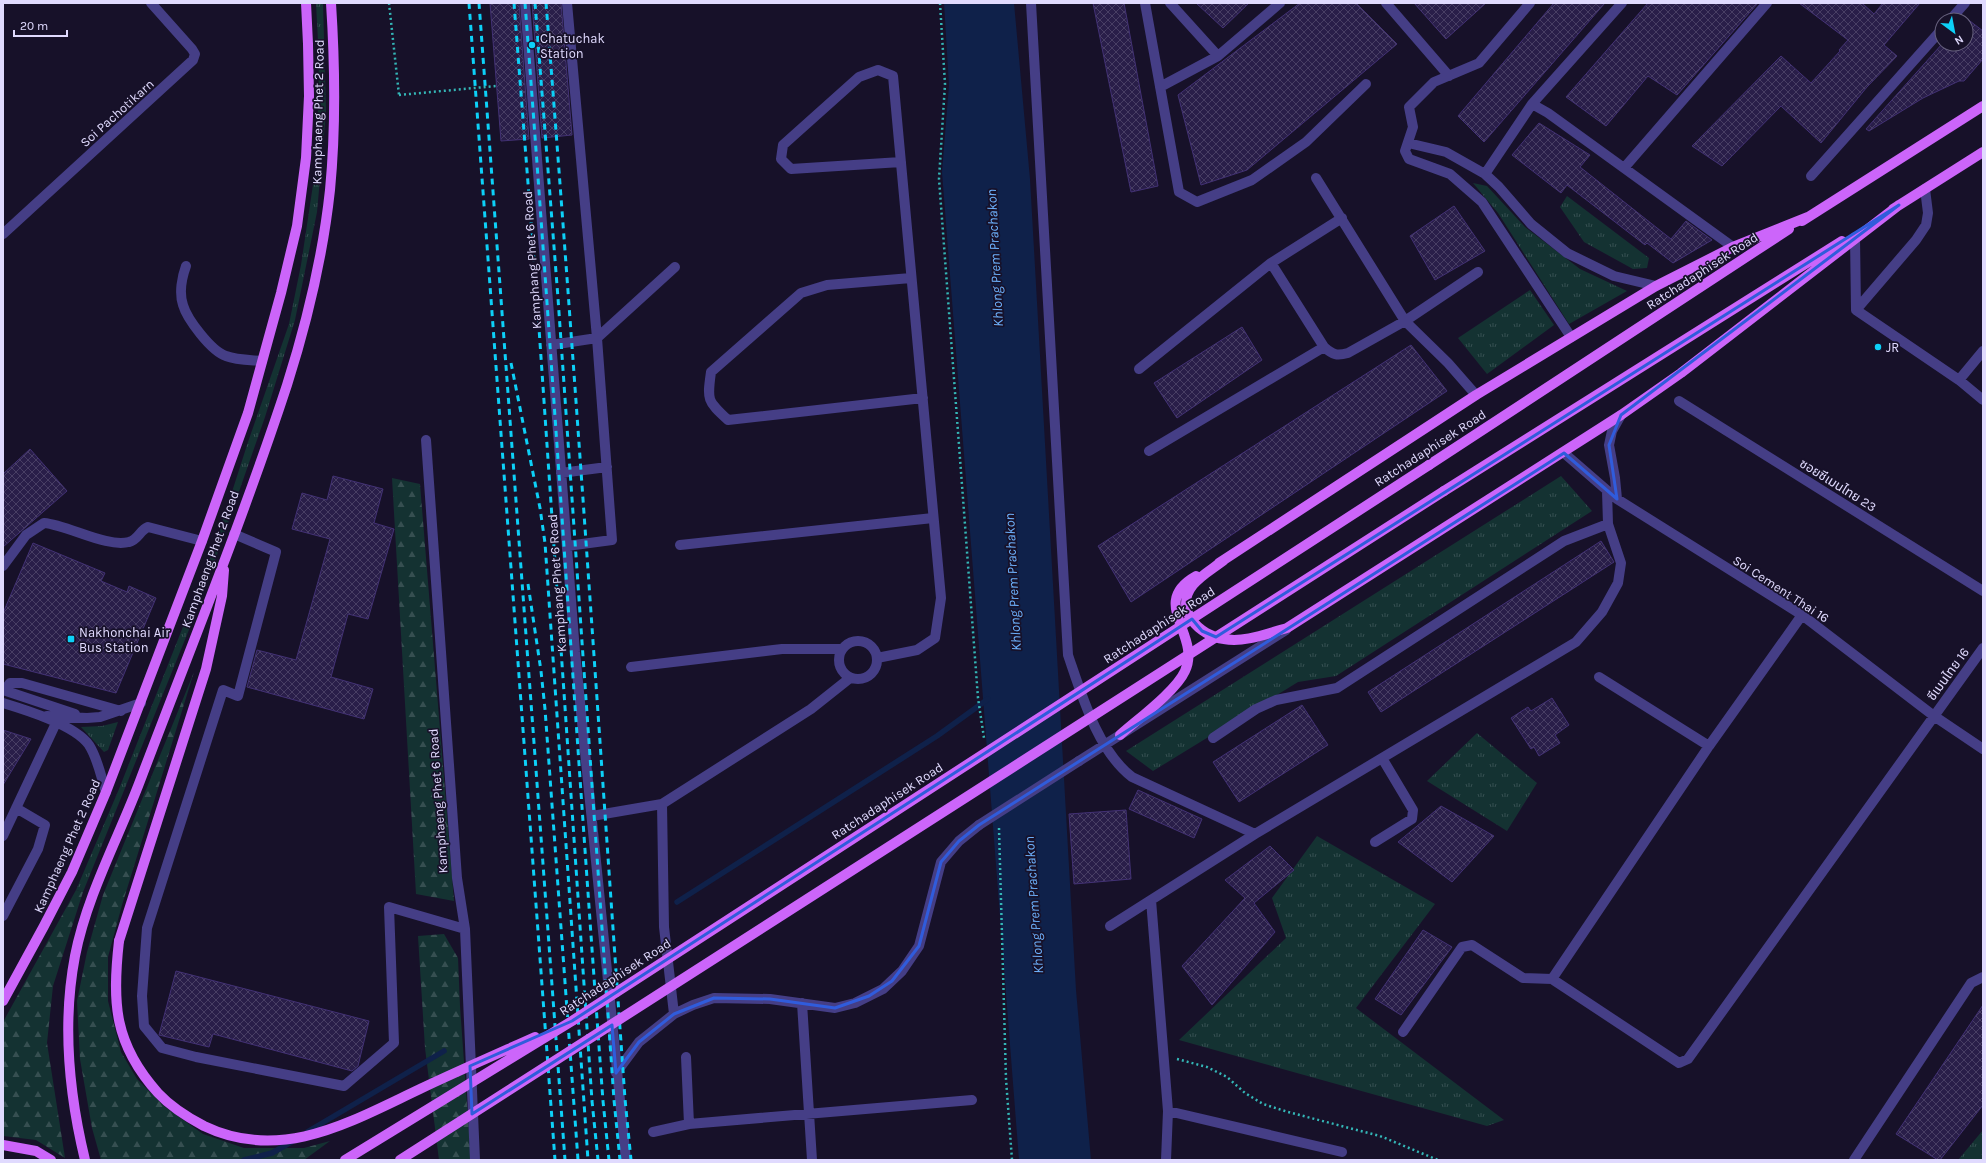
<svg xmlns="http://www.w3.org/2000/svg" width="1986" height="1163" font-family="Karla,'Noto Sans Thai',sans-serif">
	<defs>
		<pattern id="grass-tufts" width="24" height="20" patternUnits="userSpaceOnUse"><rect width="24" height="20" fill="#143232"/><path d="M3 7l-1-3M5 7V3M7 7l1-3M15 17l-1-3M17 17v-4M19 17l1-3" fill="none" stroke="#364f51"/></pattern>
		<pattern id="forest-firs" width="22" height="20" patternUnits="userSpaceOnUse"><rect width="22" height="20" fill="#143232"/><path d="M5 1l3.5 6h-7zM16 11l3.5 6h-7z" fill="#364f51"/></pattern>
		<pattern id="building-cross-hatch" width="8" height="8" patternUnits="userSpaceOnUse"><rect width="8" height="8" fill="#291e49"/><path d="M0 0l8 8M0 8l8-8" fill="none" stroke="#483e64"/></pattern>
	</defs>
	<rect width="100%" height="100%" fill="#171129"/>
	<path fill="url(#grass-tufts)" d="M 316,3 L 323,3 L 326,112 L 317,212 L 295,320 L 265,417 L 203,595 L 83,892 L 76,890 L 119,789 L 214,548 L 248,442 L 289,324 L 301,265 L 317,158 L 319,60 Z
		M 1473,183 L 1487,186 L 1525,227 L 1580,269 L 1627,291 L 1569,324 L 1498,213 Z
		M 1567,196 L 1649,258 L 1647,268 L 1633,269 L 1584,242 L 1560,207 Z
		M 1530,290 L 1554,325 L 1487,374 L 1458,338 Z
		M 1561,476 L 1592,511 L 1336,676 L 1298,682 L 1153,771 L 1126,751 Z
		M 118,722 L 108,750 L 104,752 L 81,727 L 102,726 Z
		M 1477,733 L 1537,783 L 1507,831 L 1427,781 Z
		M 1317,836 L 1435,904 L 1356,1008 L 1504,1120 L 1487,1126 L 1179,1040 L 1286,938 L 1272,898 Z
		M 1983,1130 L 1983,1160 L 1958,1160 Z"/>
	<path fill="url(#forest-firs)" d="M 392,478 L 420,484 L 454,901 L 416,894 Z
		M 194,672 L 122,905 L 108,957 L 108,1001 L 121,1052 L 137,1079 L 165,1107 L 203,1134 L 244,1148 L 304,1148 L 330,1141 L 304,1160 L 101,1160 L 92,1128 L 80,1059 L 77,1001 L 87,952 L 103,895 Z
		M 76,890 L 83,892 L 53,986 L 47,1043 L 65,1158 L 36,1140 L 3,1136 L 3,1022 Z
		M 444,934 L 458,958 L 460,1006 L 471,1160 L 439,1160 L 425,1048 L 418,936 Z"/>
	<path fill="#0f214a" d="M 944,3 L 1014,3 L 1030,179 L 1076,990 L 1091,1160 L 1019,1160 L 942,172 L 949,85 Z"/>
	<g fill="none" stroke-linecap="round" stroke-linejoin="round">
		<path stroke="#0f214a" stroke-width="5.5" d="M 677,902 L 937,736 L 988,699
			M 307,1132 L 444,1051
			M 244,1160 L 272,1153 L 293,1141"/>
	</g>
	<path fill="url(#building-cross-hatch)" stroke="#423174" d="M 490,3 L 519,3 L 529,139 L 501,141 Z
		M 532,3 L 561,3 L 572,135 L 542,138 Z
		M 1093,3 L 1124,3 L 1158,186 L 1131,192 Z
		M 1196,3 L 1249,3 L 1223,28 Z
		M 1300,3 L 1356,3 L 1397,44 L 1247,170 L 1201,185 L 1178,95 Z
		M 1414,3 L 1486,3 L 1446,39 Z
		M 1554,3 L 1605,3 L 1484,142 L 1458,116 Z
		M 1648,3 L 1758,3 L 1677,95 L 1648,76 L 1606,126 L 1566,97 Z
		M 1799,3 L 1862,3 L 1874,14 L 1883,3 L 1920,3 L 1884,45 L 1897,56 L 1867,87 L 1821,143 L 1781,106 L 1722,166 L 1692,146 L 1781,56 L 1811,83 L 1840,51 L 1839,50 L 1848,40 Z
		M 1966,18 L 1983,31 L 1983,59 L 1964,81 L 1959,81 L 1923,98 L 1869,131 L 1866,129 L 1942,44 L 1966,44 L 1966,20 L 1964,20 Z
		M 1539,123 L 1590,155 L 1580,167 L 1671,239 L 1686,221 L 1712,240 L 1673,263 L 1647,243 L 1645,245 L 1567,185 L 1561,193 L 1512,155 Z
		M 1454,206 L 1485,251 L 1435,280 L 1410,236 Z
		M 1242,327 L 1262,360 L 1177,418 L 1154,383 Z
		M 1411,345 L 1447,391 L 1131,602 L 1098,546 Z
		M 30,449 L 67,491 L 3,547 L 3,474 Z
		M 333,476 L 383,489 L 374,523 L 394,529 L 368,619 L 348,614 L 331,677 L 373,689 L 364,719 L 247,687 L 257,650 L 296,660 L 330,539 L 292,529 L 302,493 L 327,500 Z
		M 1601,541 L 1614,562 L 1381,712 L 1368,692 Z
		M 33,543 L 105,573 L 101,581 L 127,592 L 129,586 L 156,598 L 116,693 L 3,664 L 3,613 Z
		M 1552,698 L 1569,725 L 1555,735 L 1560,743 L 1539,756 L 1534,747 L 1531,749 L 1511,718 L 1528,707 L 1531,711 Z
		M 1302,705 L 1328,745 L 1239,802 L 1213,762 Z
		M 3,730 L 31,739 L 3,785 Z
		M 1138,790 L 1202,819 L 1194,838 L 1129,809 Z
		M 1441,806 L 1494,836 L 1452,882 L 1398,842 Z
		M 1126,810 L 1131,879 L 1074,884 L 1069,814 Z
		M 1270,846 L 1294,870 L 1254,903 L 1275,932 L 1212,1005 L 1182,966 L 1245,898 L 1225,880 Z
		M 1423,930 L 1452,947 L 1401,1015 L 1375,999 Z
		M 176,971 L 369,1021 L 358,1066 L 352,1071 L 213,1034 L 209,1047 L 159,1035 Z
		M 1983,1005 L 1983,1105 L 1940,1160 L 1938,1160 L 1896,1134 Z"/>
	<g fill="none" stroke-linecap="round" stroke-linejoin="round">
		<path stroke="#34b7b7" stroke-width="2.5" stroke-dasharray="2 3" stroke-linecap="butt" d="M 389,3 L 399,95
			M 940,3 L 945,84 L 939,179 L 978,698 L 984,738
			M 999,828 L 1006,1079 L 1012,1160
			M 1177,1059 L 1207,1067 L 1227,1077 L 1245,1093 L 1263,1104 L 1288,1112 L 1380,1136 L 1438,1160"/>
		<path stroke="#453e86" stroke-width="10" d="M 525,3 L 575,652 L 626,1160
			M 1031,3 L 1068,655 C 1082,696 1098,751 1132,777 L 1255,834
			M 1145,3 L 1179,192 L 1197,202 L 1252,180 L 1306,142 L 1366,84
			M 1170,3 L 1218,56
			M 1386,3 L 1449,76
			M 1530,3 L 1479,63 L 1434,82 L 1409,107 L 1413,127 L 1405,151 L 1409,159 L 1450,174 L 1482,202 L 1571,337
			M 1950,20 L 1965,3
			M 1160,87 L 1218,56 L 1280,3
			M 1532,104 L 1548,113 L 1733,247
			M 1408,143 L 1446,152 L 1485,174 L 1499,187 L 1531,224 L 1567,253 L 1614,276 L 1656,286
			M 1624,168 L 1767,3
			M 1485,174 L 1532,104 L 1622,3
			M 1811,176 L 1942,29
			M 1316,178 L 1405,321 L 1448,363 L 1476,395
			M 1342,218 L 1271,263 L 1324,347 C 1333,355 1337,356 1348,353 L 1405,321 L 1478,272
			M 3,234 L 193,60 L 195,54 L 192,49 L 151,3
			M 1855,237 L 1856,310 L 1959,380 L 1983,400
			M 186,266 C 182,277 179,293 183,305 C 187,319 211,351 226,356 C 236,360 251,360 262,361
			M 911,278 L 827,285 L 801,293 L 711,372 C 707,400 707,401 728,420 L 923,398
			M 1856,310 L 1916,240 L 1926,225 L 1928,213 L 1925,189
			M 551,345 L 597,338 L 675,267
			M 1139,369 L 1271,263
			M 1959,380 L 1983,351
			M 1679,401 L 1983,591
			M 426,440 L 457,878 L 465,929 L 475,1160
			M 1149,451 L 1324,347
			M 1564,453 L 1617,499 L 1802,615 L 1934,716 L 1983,749
			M 561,473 L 607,467
			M 1617,499 L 1615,478 L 1609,445 L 1612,431 L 1621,415
			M 234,534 L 276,552 L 238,696 L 223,690 L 147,928 L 142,996 L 144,1026 L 162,1048 L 196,1057 L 344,1086 L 394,1043 L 389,907 L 465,929
			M 680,545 L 933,518
			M 567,546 L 612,540 L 597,338 L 567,3
			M 3,566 L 26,535 L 44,523 C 68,525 107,548 129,542 C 138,540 140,530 148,527 L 202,541
			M839 660a19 19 0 1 1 38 0a19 19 0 1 1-38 0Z
			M 877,658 L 917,650 L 935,638 L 941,598 L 893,76 L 878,70 L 859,77 L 783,145 L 781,159 L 791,169 L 901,162
			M 631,667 L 782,649 L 842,649
			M 1599,677 L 1709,746
			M 3,690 L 75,714
			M 5,690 L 10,683 L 22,683 L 121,711
			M 3,703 C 26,710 75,725 89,745 C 98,759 101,777 106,792
			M 47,716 L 87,718 L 100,717 L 141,703
			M 1213,738 L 1256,709 L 1276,700 L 1337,688 L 1564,541 L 1608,524
			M 1079,761 L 1286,630
			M 592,816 L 662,804
			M 3,836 L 56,723
			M 1375,842 L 1412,819 L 1413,810 L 1382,758
			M 1151,900 L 1168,1111 L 1166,1160
			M 3,916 L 38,849 L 45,825 L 16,808
			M 1110,926 L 1255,834 L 1576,642 L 1602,612 L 1618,583 L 1621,563 L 1608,524 L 1607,491
			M 1552,979 L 1709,746 L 1802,615
			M 802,1003 L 812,1160
			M 674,1014 L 664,927 L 662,804 L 811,709 L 850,678
			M 1403,1032 L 1462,947 L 1472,945 L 1523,978 L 1552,979 L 1679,1063 L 1688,1059 L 1983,648
			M 686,1057 L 689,1124
			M 616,1073 L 639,1042 L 674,1014 L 693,1005 L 714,998 L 770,999 L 835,1008 L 855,1003 L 883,989 L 902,971 L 919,946 L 941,862 L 959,841 L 979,825
			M 1168,1111 L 1342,1152
			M 653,1132 L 689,1124 L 972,1100
			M 1854,1160 L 1971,983 L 1983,977"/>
		<path stroke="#cc65fa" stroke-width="10" d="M 1893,209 L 1983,152
			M 1802,221 L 1983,106
			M 1429,465 L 1789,229
			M 1444,491 L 1842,241
			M 1224,560 C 1214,568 1201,575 1193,585 C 1173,610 1200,636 1224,639 C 1245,643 1268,633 1287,628 L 1621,415 L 1681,373 L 1899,205
			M 1219,563 L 1476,395 L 1656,286 L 1733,247 L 1808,217
			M 1120,735 C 1138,719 1176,691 1185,671 C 1202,635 1148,603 1196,576
			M 119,941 L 206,669 L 222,596 L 224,570
			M 3,1001 L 44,926 L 72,872 L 106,792 L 202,541 L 248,413 L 281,293 L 297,226 L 306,158 L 309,96 L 308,44 L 306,3
			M 3,1145 L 36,1151 L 51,1160
			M 85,1160 C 69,1094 62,1024 75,956 C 87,895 118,839 140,781 C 190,649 243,519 287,385 C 307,322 323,255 330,190 C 336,128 335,65 331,3"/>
		<path stroke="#0dd0f7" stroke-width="3" stroke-dasharray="6 5" stroke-linecap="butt" d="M 469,3 L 555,1160
			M 479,3 L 565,1160
			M 514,3 L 537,299 L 592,1101 L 598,1160
			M 525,3 C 553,369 576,735 603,1101 L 609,1160
			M 535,3 L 558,298 L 614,1100 L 620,1160
			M 546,3 C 575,368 599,733 625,1099 L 631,1160
			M 511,363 L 540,508 L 545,543 L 588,1160
			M 528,584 L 541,671 L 545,709 L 578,1160"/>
		<path stroke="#34b7b7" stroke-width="2.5" stroke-dasharray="2 3" stroke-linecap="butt" d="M 399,95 L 496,86"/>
		<path stroke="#453e86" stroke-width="10" d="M 979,825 L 1079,761"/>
		<path stroke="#cc65fa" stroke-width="10" d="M 119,941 C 112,1003 114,1044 158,1093 C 171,1107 187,1117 204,1126 C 281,1163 350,1122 420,1089 C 458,1071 497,1054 535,1037
			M 345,1160 L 572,1021 L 1429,465
			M 400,1160 L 1444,491"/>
	</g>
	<path fill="none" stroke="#305cdc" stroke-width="3" stroke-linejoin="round" d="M 1899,205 L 1621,415 L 1609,445 L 1617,499 L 1564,453 L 979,825 L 959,841 L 941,862 L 919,946 L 892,981 L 869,996 L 835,1008 L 770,999 L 714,998 L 674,1014 L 639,1042 L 616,1073 L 612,1025 L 472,1114 L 470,1066 L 572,1021 L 1192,619 L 1202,631 L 1216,637 Z"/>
	<g fill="#0dd0f7" stroke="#171129" stroke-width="1.5">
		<circle cx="532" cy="45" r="4"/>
		<circle cx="1878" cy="347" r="4"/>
		<rect x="67" y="635" width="8" height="8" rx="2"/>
	</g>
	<g text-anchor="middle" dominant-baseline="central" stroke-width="3.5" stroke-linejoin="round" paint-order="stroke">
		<g font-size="13" fill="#e0dafe" stroke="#171129" text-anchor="start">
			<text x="540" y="38">Chatuchak<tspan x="540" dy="15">Station</tspan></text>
			<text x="1886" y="347">JR</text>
			<text x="79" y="632">Nakhonchai Air<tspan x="79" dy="15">Bus Station</tspan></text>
		</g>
		<g font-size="13" fill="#e0dafe" stroke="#171129">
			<text transform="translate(318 112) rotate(-89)">Kamphaeng Phet 2 Road</text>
			<text transform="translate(117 113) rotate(-42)">Soi Pachotikarn</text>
			<text transform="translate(532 260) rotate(-94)">Kamphang Phet 6 Road</text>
			<text transform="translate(1702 271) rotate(-33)">Ratchadaphisek Road</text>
			<text transform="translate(1430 448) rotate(-33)">Ratchadaphisek Road</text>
			<text transform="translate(1838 485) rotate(32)">ซอยซีเมนไทย 23</text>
			<text transform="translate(210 559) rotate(-70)">Kamphaeng Phet 2 Road</text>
			<text transform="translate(557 583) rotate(-94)">Kamphang Phet 6 Road</text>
			<text transform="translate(1781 589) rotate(33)">Soi Cement Thai 16</text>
			<text transform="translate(1159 625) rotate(-33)">Ratchadaphisek Road</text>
			<text transform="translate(1948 674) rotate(-54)">ซีเมนไทย 16</text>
			<text transform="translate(438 801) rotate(-94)">Kamphaeng Phet 6 Road</text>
			<text transform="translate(887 801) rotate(-33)">Ratchadaphisek Road</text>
			<text transform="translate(67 846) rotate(-66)">Kamphaeng Phet 2 Road</text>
			<text transform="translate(615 977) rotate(-33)">Ratchadaphisek Road</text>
		</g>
		<g font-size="14" font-style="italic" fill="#6caffa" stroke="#171129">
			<text transform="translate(995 258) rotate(-93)">Khlong Prem Prachakon</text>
			<text transform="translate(1013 582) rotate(-93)">Khlong Prem Prachakon</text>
			<text transform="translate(1034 905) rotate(-94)">Khlong Prem Prachakon</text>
		</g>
	</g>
	<rect width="1986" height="1163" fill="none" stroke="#e0dafe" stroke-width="8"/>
	<g transform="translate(1954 32) rotate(148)"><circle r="19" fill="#171129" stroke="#67617e"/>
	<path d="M0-3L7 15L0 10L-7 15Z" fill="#0dd0f7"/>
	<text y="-6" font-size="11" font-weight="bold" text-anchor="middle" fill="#e0dafe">N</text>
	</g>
	<path d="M14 30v6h53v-6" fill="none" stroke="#e0dafe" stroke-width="2"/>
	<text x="20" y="30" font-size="12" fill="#e0dafe" stroke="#171129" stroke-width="3" paint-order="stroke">20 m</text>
</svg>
